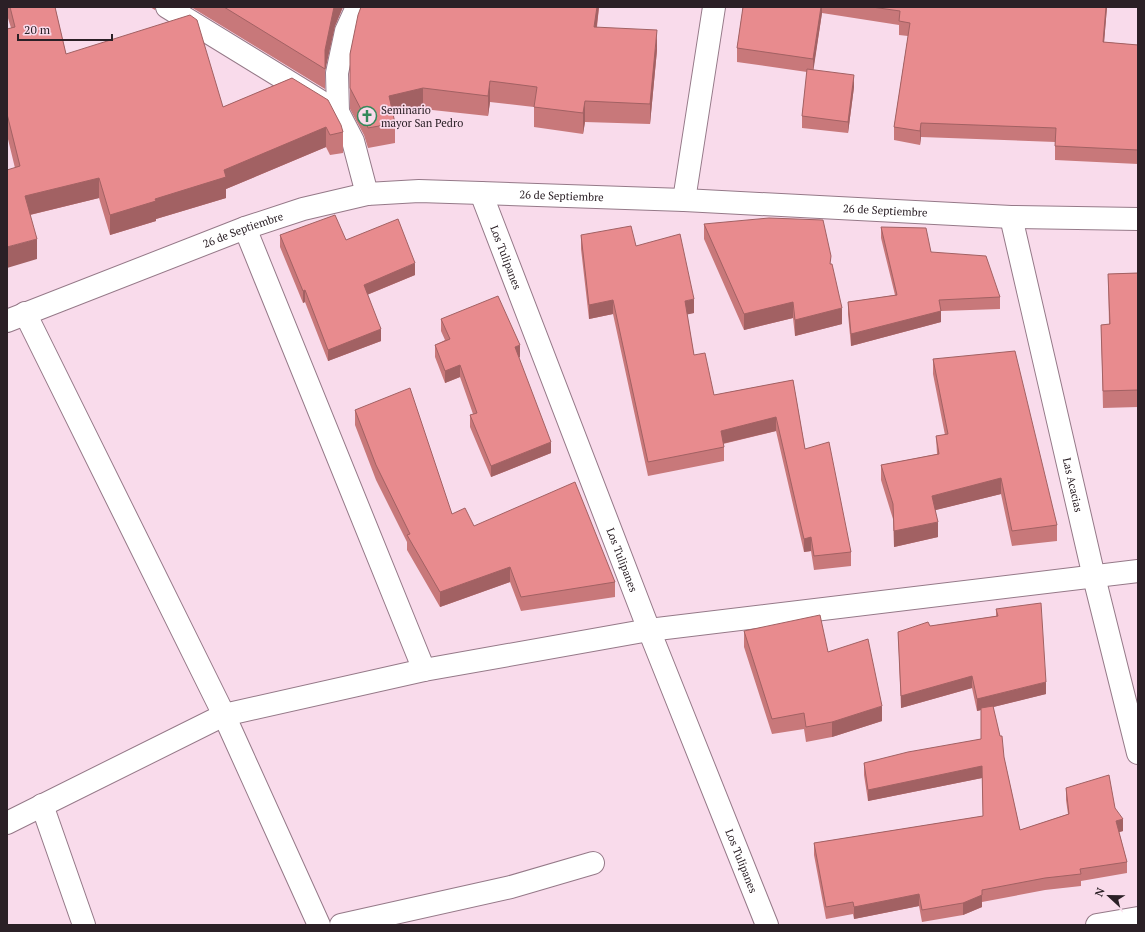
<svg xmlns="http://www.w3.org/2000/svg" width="1145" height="932" font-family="'PT Serif',serif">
	<rect width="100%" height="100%" fill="#f9dbeb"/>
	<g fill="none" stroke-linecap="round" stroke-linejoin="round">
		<g stroke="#957988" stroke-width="24">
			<g id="minor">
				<path d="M 167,7 L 338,112"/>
				<path d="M 357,7 L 346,31 L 337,73 L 338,112 L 353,141 L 367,194"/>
				<path id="s1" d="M 481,193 L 649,630 L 767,925"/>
				<path d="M 684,200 L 714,7"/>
				<path id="s2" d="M 1011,217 L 1094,577 L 1138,753"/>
				<path d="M 245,228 L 424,670"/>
				<path d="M 25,313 L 224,715 L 319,925"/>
				<path id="s3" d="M 7,321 L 245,228 L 303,209 L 367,194 L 419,191 L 481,193 L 684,200 L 1011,217 L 1138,219"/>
				<path d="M 42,805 L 84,925"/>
				<path d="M 7,823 L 224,715 L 424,670 L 649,630 L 1138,571"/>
				<path d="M 341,925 L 511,887 L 593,863"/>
				<path d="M 1097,925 L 1138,918"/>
			</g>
		</g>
		<use href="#minor" stroke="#fff" stroke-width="22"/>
	</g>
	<path fill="#c8787a" d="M 7,7 L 55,7 L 66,54 L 223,107 L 292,78 L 343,132 L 343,153 L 330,155 L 326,147 L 226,189 L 226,198 L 156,219 L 156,221 L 110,235 L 99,198 L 30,215 L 37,259 L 7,135 L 7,29 L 11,28 L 7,15 Z
		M 150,7 L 155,7 L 155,10 Z
		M 191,7 L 343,7 L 335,26 L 325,70 L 325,89 Z
		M 361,7 L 599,7 L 597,27 L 657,50 L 650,124 L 585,122 L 583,134 L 534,127 L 534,107 L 490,102 L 488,116 L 423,109 L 393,115 L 395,123 L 395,143 L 368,148 L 364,135 L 350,109 L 350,54 Z
		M 743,7 L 1107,7 L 1104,42 L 1138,45 L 1138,164 L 1055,160 L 1055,142 L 921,137 L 920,145 L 894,140 L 894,127 L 908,36 L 899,35 L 899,25 L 822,13 L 813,70 L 854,87 L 848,133 L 802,128 L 802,116 L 807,72 L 737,62 L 737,48 Z
		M 704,224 L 831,264 L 842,324 L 795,336 L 793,318 L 744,330 L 704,239 Z
		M 881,227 L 931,252 L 1000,297 L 1000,309 L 941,311 L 941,322 L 851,346 L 848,314 L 848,302 L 895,295 L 881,238 Z
		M 280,235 L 346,240 L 415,275 L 367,295 L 381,341 L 328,361 L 305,302 L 303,303 L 280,247 Z
		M 581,235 L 636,246 L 694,313 L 687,314 L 694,355 L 714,395 L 793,380 L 805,449 L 851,552 L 851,566 L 814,570 L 811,551 L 804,552 L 776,431 L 723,444 L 724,447 L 724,461 L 648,476 L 613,314 L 589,319 L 581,249 Z
		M 1138,273 L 1138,407 L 1103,408 L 1101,325 L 1109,324 L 1108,274 Z
		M 441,319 L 520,357 L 518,358 L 551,453 L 491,477 L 470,427 L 470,415 L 473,414 L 460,377 L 445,383 L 435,357 L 435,345 L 445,340 L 441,331 Z
		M 933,359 L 1057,525 L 1057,541 L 1012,546 L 1001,494 L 935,510 L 938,537 L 894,547 L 893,519 L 881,480 L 881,465 L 937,454 L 936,436 L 945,435 L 933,374 Z
		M 355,410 L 452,514 L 474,526 L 615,582 L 615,597 L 521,611 L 510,582 L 440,607 L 407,550 L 407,542 L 376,480 L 355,425 Z
		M 996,609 L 1046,694 L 993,707 L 1020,830 L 1068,814 L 1066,800 L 1066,788 L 1115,808 L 1123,831 L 1119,832 L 1127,862 L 1127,873 L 1081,881 L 1081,886 L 1045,890 L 982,902 L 982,907 L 963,915 L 922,922 L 919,906 L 854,919 L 853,914 L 826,919 L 814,855 L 814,843 L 983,816 L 982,778 L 868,801 L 864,775 L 864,763 L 981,739 L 981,710 L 977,711 L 972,688 L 901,708 L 898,632 L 930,626 L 996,616 Z
		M 744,631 L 828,652 L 882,721 L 832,737 L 806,742 L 804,729 L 772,734 L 744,647 Z"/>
	<path fill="#a26163" d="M 334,7 L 343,7 L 335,26 L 325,71 L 325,50 Z
		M 597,7 L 599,7 L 594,48 L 594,27 Z
		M 821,7 L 822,7 L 822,13 L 813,73 L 813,59 Z
		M 1106,7 L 1107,7 L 1103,55 L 1103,42 Z
		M 657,30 L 657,50 L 650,124 L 650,104 Z
		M 854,75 L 854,87 L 848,133 L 848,122 Z
		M 490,81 L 490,102 L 488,116 L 488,96 Z
		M 423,88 L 423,109 L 389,116 L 389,96 Z
		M 585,101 L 585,122 L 583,134 L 583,113 Z
		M 921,123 L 921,137 L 920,145 L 920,131 Z
		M 326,127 L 326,147 L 226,189 L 226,198 L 156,219 L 156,221 L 110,235 L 110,215 L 155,199 Z
		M 99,178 L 99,198 L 25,216 L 25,196 Z
		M 37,239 L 37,259 L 7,268 L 7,247 Z
		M 415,263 L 415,275 L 364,296 L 364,285 Z
		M 305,290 L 305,302 L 303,303 L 303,291 Z
		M 694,299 L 694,313 L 685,315 L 685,301 Z
		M 613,300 L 613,314 L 589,319 L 589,305 Z
		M 793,302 L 793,318 L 744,330 L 744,314 Z
		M 842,308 L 842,324 L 795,336 L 795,320 Z
		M 941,311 L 941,322 L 851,346 L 851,334 Z
		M 381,329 L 381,341 L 328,361 L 328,350 Z
		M 520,345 L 520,357 L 515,359 L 515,347 Z
		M 460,365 L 460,377 L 445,383 L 445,371 Z
		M 776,417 L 776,431 L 721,444 L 721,431 Z
		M 551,442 L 551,453 L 491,477 L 491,466 Z
		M 1001,478 L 1001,494 L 932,511 L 932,496 Z
		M 938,522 L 938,537 L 894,547 L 894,531 Z
		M 811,537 L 811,551 L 804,552 L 804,539 Z
		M 510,567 L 510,582 L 440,607 L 440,592 Z
		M 972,676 L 972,688 L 901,708 L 901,696 Z
		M 1046,682 L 1046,694 L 977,711 L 977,699 Z
		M 882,706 L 882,721 L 832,737 L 832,722 Z
		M 982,766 L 982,778 L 868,801 L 868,790 Z
		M 1123,819 L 1123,831 L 1116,833 L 1116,821 Z
		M 919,894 L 919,906 L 854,919 L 854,907 Z
		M 982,895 L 982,907 L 963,915 L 963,903 Z"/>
	<path fill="#e88b8e" stroke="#a26163" d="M 10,7 L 55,7 L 66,54 L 190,15 L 197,20 L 223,107 L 292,78 L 328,100 L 341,125 L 343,132 L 330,135 L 326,127 L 224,170 L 226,177 L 155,199 L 156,201 L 110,215 L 99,178 L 25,196 L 37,239 L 7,247 L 7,170 L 20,166 L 7,114 L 7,29 L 15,27 Z
		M 224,7 L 334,7 L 325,50 L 325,69 Z
		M 361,7 L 597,7 L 594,27 L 657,30 L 650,104 L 585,101 L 583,113 L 534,107 L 537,87 L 490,81 L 488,96 L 423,88 L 389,96 L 395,123 L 368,128 L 364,115 L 350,88 L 350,54 L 358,15 Z
		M 743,7 L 821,7 L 813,59 L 737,48 Z
		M 872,7 L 1106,7 L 1103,42 L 1138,45 L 1138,150 L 1055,146 L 1056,128 L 921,123 L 920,131 L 894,127 L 910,23 L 899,21 L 900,11 Z
		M 807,69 L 854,75 L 848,122 L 802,116 Z
		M 335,215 L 346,240 L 398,219 L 415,263 L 364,285 L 381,329 L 328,350 L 305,290 L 303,291 L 280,235 Z
		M 769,218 L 823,220 L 831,256 L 830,264 L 832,264 L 842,308 L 795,320 L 793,302 L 744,314 L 704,224 Z
		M 631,226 L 636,246 L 680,234 L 694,299 L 685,301 L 694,355 L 705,353 L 714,395 L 793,380 L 805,449 L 829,442 L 851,552 L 814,556 L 811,537 L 804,539 L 776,417 L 721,431 L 724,447 L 648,462 L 613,300 L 589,305 L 581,235 Z
		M 881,227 L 926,228 L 931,252 L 986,256 L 1000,297 L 939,300 L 941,311 L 851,334 L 848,302 L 897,295 Z
		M 1138,273 L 1138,390 L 1103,391 L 1101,325 L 1110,324 L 1108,274 Z
		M 498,296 L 520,345 L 515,347 L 551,442 L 491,466 L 470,415 L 477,413 L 460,365 L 445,371 L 435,345 L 450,339 L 441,319 Z
		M 1015,351 L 1057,525 L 1012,531 L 1001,478 L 932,496 L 938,522 L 894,531 L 893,504 L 881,465 L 939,454 L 936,436 L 948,434 L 933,359 Z
		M 410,388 L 452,514 L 465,508 L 474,526 L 575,482 L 615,582 L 521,597 L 510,567 L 440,592 L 407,535 L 410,534 L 376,465 L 355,410 Z
		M 1041,603 L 1046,682 L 977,699 L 972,676 L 901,696 L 898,632 L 928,622 L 930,626 L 998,616 L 996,609 Z
		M 820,615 L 828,652 L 868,639 L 882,706 L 832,722 L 806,727 L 804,713 L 772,719 L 744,631 Z
		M 993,706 L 1000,736 L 1002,736 L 1004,757 L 1020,830 L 1069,814 L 1066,788 L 1109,775 L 1115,808 L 1123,819 L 1116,821 L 1127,862 L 1080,869 L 1081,874 L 1045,878 L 982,890 L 982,895 L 963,903 L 922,910 L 919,894 L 854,907 L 853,902 L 826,907 L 814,843 L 983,816 L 982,766 L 868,790 L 864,763 L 908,752 L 981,739 L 981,708 Z"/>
	<defs>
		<g id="church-ring" transform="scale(1)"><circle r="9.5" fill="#f9dbeb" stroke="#34885a" stroke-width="1.5"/><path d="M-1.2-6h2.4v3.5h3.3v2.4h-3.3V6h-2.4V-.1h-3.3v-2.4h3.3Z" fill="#34885a"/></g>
	</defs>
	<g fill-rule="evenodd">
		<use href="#church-ring" x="367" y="116"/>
	</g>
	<g text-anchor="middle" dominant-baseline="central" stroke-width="3.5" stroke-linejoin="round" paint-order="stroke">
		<g font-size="11" fill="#2b2026" stroke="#f9dbeb" text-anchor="start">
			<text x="381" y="110">Seminario<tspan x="381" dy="13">mayor San Pedro</tspan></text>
		</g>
		<g font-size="11" fill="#2b2026" stroke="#f9dbeb">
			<text stroke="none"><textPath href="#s3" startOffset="577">26 de Septiembre</textPath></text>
			<text stroke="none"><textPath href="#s3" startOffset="901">26 de Septiembre</textPath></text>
			<text stroke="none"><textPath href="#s3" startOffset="253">26 de Septiembre</textPath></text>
			<text stroke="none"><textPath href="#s1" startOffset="69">Los Tulipanes</textPath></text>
			<text stroke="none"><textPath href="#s2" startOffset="275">Las Acacias</textPath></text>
			<text stroke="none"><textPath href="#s1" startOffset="393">Los Tulipanes</textPath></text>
			<text stroke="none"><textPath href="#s1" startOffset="717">Los Tulipanes</textPath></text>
		</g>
	</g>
	<rect width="1145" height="932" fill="none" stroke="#2b2026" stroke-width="16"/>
	<g transform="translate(1109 896) rotate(292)" stroke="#f9dbeb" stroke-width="3" paint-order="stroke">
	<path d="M0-3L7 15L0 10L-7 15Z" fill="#2b2026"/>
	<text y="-6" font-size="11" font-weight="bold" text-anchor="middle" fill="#2b2026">N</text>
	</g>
	<path d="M18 34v6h94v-6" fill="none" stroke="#2b2026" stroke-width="2"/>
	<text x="24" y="34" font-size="12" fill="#2b2026" stroke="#f9dbeb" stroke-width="3" paint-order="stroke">20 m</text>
</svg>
